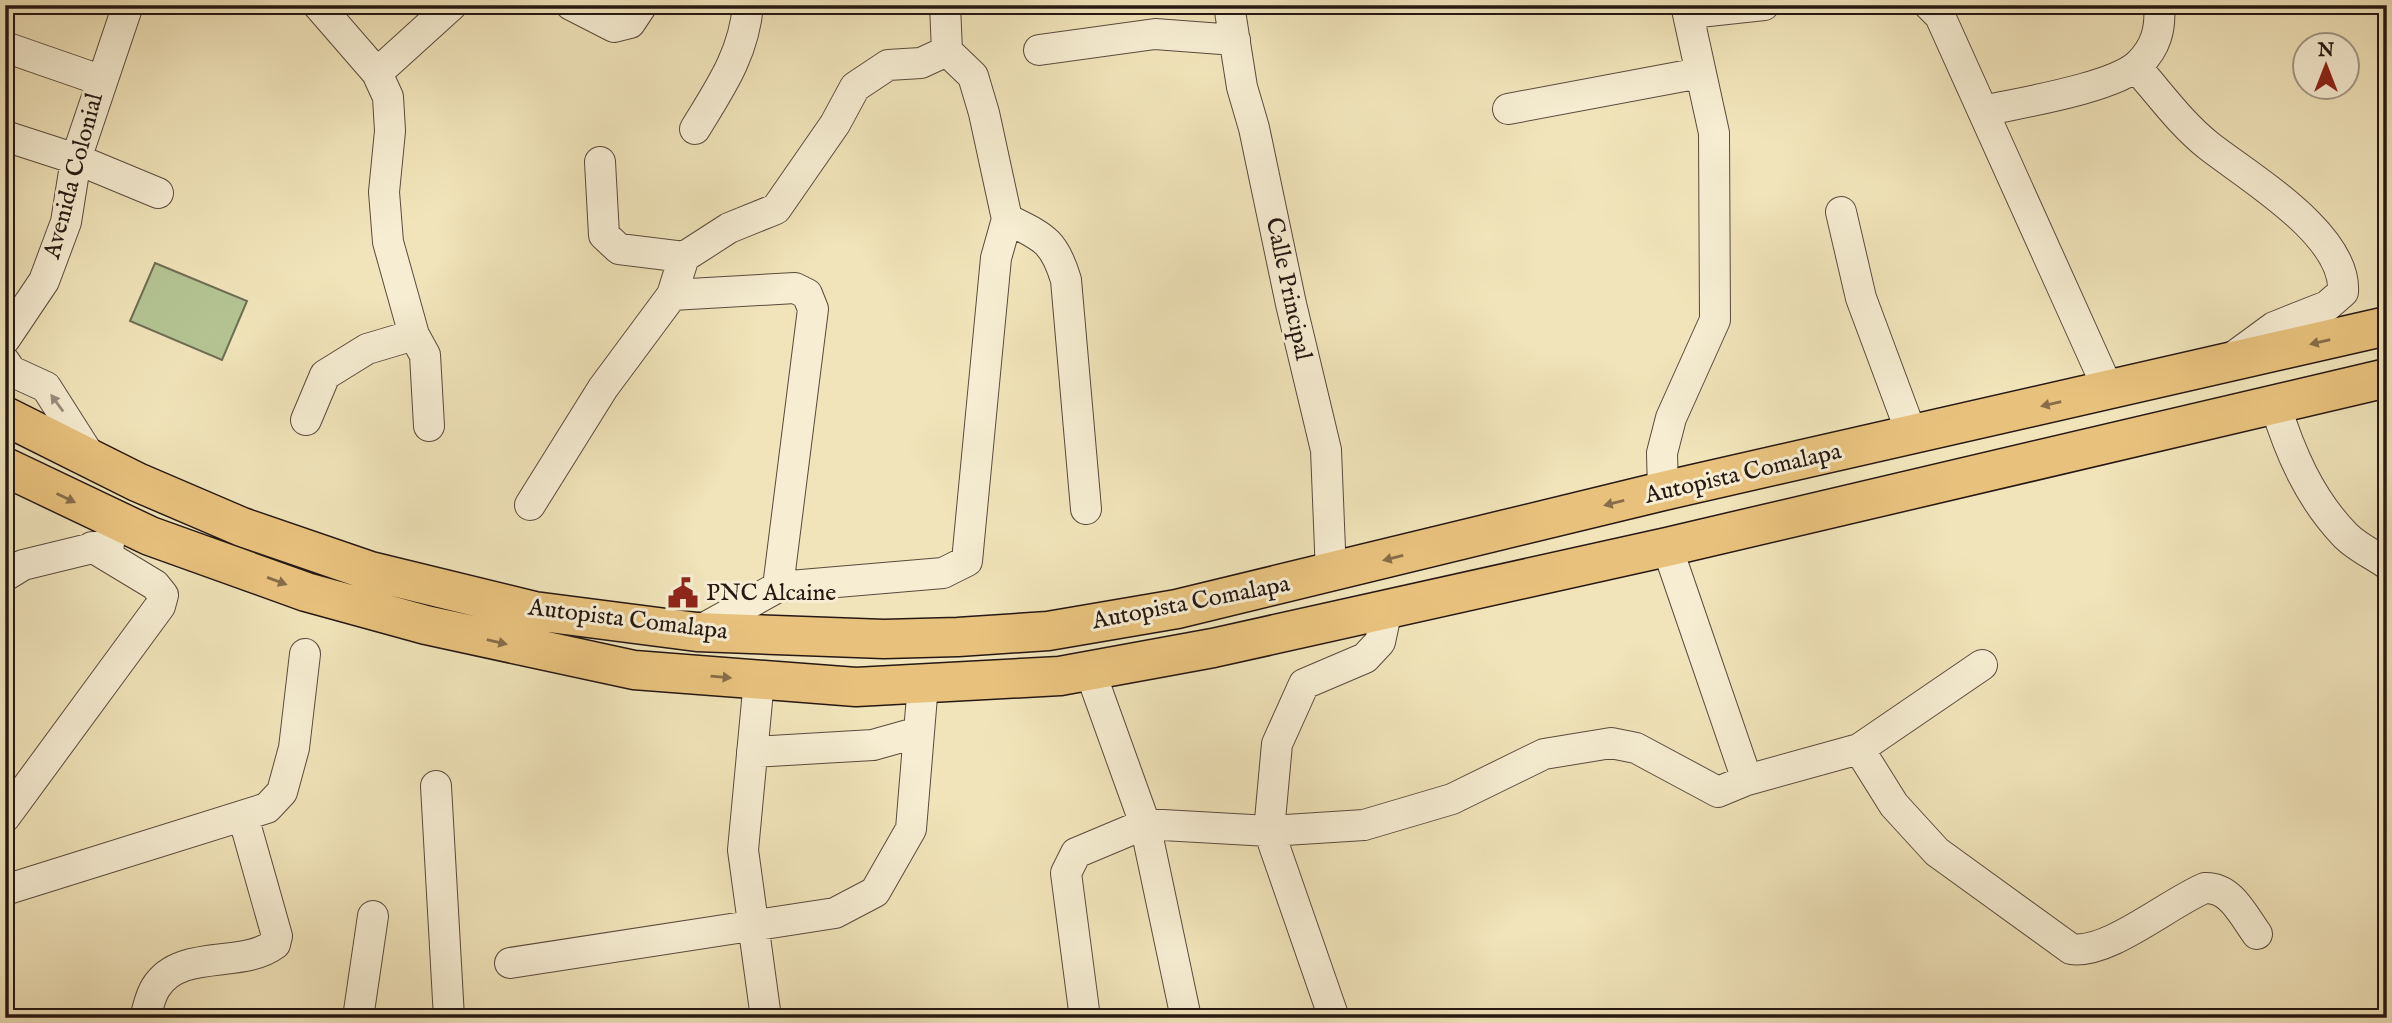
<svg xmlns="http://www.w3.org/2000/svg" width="2392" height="1023" font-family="'IM FELL English',serif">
	<rect width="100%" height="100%" fill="#f1e4ba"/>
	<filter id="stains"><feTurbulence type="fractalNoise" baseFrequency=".00286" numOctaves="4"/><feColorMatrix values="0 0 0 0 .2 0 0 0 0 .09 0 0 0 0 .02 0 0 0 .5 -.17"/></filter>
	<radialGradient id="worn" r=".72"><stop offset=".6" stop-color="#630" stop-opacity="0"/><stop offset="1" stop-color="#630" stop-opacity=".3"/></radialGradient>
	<path fill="#b5c594" stroke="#6e6e54" stroke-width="2" d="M 155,263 L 247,301 L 222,360 L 130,321 Z"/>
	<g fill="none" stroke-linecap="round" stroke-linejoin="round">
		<g stroke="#594b3d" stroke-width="32">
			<path id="minor" d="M 318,5 L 377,73 L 388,97 L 390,131 L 384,192 L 388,242 L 414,335 L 425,355 L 429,426
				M 571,5 L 614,27 L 630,23 L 642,5
				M 1229,5 L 1242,87 L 1254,128 L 1291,304 L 1326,450 L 1331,574
				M 1929,5 L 1940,16 L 2109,391
				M 1690,13 L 1764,5
				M 5,47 L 100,80
				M 1039,50 L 1155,34 L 1235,40
				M 2136,67 C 2160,94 2181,124 2209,146 C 2250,178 2347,235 2343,292 L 2327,306 L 2274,327 L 2233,357
				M 377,73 L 452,5
				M 1508,109 L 1700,73
				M 1983,111 C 2019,103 2114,88 2139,64 C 2156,47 2161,29 2159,5
				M 695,129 C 720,88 744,54 748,5
				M 5,136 L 76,159 L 158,193
				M 600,162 L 604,235 L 619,249 L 684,257
				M 1841,212 L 1861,298 L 1912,435
				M 1007,219 C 1043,237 1054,240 1066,280 L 1086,509
				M 672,295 L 795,288 L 807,294 L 813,309 L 778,587 L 697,632
				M 5,339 L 44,281 L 66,222 L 76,159 L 128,5
				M 5,362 L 11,371 L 46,387 L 93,461
				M 2275,404 C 2290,453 2310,499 2346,536 C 2357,547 2374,555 2387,564
				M 306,420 L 325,375 L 367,349 L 414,335
				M 1663,491 L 1662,453 L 1671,418 L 1715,320 L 1714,133 L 1686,5
				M 530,505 L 603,388 L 672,295 L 684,257 L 729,228 L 776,209 L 835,124 L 855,87 L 888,65 L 921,63 L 947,51 L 945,5
				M 1667,547 L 1747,780
				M 5,576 L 23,565 L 109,544
				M 778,587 L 943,573 L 967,561 L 996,258 L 1007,219 L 984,113 L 973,76 L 947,51
				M 1090,671 L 1145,824 L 1186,1018
				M 759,680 L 743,850 L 766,1018
				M 1859,749 L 1894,805 L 1937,852 L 2071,949 C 2108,955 2170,902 2205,888 C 2231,887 2243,915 2257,934
				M 752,752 L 873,745 L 919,732
				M 436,786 L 449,1018
				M 5,817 L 160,606 L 163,595 L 155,585 L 92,547
				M 5,890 L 267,808 L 282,792 L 294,748 L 305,654
				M 510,963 L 835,913 L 875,892 L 911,829 L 923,684
				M 145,1018 C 148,1008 150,996 156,987 C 181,948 242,969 275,944 L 277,936 L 243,816
				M 358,1018 L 373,916
				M 1085,1018 L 1066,873 L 1076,853 L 1145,824 L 1269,831 L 1364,825 L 1452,799 L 1544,754 L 1611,743 L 1636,748 L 1718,792 L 1747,780 L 1859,749 L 1982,665
				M 1334,1018 L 1269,831 L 1277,744 L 1304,684 L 1365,658 L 1380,642 L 1387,609"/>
		</g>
		<g stroke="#261813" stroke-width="41">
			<path id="highway" d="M 5,416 L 137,482 L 242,527 L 370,571 L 534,611 L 697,632 L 884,639 L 958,637 L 1048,631 L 1177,609 L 1663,491 L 2387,326
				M 5,467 L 150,536 L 306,592 L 426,625 L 634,670 L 856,687 L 1060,676 L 1213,648 L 1667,547 L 2387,378"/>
		</g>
		<use href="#minor" stroke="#f6edd2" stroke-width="30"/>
		<use href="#highway" stroke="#e8c27d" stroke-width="38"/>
	</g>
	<defs><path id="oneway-solid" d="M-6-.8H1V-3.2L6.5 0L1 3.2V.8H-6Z" transform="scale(1.75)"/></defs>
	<g fill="#876d48">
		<use href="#oneway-solid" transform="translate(2320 342) rotate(167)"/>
		<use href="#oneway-solid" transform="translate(2051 404) rotate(167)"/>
		<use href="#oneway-solid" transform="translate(66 498) rotate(26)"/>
		<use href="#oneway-solid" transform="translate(1614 503) rotate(166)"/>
		<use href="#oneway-solid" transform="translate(1393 558) rotate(166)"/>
		<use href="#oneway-solid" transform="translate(277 581) rotate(20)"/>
		<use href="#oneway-solid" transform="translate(497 642) rotate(13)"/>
		<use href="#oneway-solid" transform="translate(721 677) rotate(5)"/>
	</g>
	<use fill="#988d7c" href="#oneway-solid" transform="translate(57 403) rotate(-126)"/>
	<defs>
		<g id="civic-bare" transform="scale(2.415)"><path d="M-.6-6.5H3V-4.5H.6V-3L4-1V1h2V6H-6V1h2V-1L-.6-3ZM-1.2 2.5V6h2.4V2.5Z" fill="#8f2418" stroke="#f6edd2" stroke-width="2.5" paint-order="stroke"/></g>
	</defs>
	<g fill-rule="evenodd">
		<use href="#civic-bare" x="683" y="593"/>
	</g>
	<g text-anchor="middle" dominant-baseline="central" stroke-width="6" stroke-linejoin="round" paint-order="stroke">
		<g font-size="24" fill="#261813" stroke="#f6edd2">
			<text transform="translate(74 176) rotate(-75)">Avenida Colonial</text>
			<text transform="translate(1288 289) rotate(78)">Calle Principal</text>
			<text transform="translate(1743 474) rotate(-13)">Autopista Comalapa</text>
			<text transform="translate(1191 603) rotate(-11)">Autopista Comalapa</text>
			<text transform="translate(628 620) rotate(7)">Autopista Comalapa</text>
		</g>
		<g font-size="24" fill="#261813" stroke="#f6edd2" text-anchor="start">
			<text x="706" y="593">PNC Alcaine</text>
		</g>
	</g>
	<rect width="2392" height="1023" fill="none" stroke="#f1e4ba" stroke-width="28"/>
	<rect x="7" y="7" width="2378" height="1009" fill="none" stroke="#261813" stroke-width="3.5"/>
	<rect x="14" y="14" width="2364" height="995" fill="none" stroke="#261813" stroke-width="2"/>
	<g transform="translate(2326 66)"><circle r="33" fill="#f6edd2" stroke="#a39886" stroke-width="2"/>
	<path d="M0-5L12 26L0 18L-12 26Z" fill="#8f2418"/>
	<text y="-10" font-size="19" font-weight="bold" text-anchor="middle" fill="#261813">N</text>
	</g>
	<rect width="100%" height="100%" filter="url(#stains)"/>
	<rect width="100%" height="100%" fill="url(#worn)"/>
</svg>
